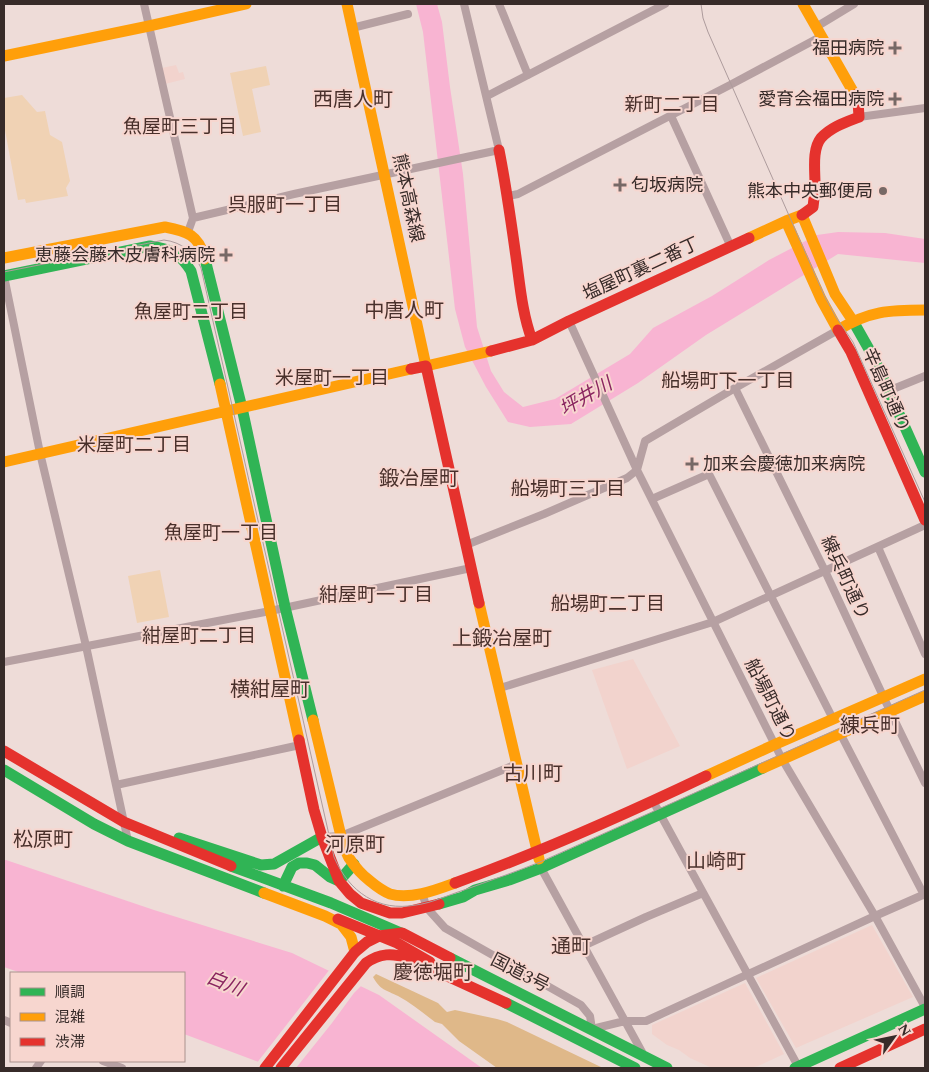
<svg xmlns="http://www.w3.org/2000/svg" width="929" height="1072" font-family="Spectral,'Noto Sans JP',serif">
	<rect width="100%" height="100%" fill="#eedcd8"/>
	<path fill="#f2d3cd" d="M 176,65 L 179,73 L 183,72 L 185,79 L 165,84 L 162,68 Z
		M 633,659 L 680,746 L 627,769 L 592,670 Z
		M 872,925 L 913,997 L 796,1048 L 756,978 Z
		M 745,983 L 784,1054 L 758,1066 L 749,1068 L 712,1068 L 690,1058 L 679,1050 L 667,1045 L 652,1034 L 652,1025 Z"/>
	<path fill="#f0d2b4" d="M 266,66 L 270,85 L 252,89 L 261,132 L 243,136 L 230,73 Z
		M 22,95 L 37,112 L 45,111 L 50,135 L 62,142 L 70,181 L 66,188 L 68,196 L 26,203 L 25,199 L 18,200 L 4,125 L 4,98 Z
		M 160,570 L 169,617 L 137,623 L 128,576 Z"/>
	<path fill="#dfb889" d="M 376,974 L 438,1003 L 447,1012 L 455,1010 L 497,1019 L 507,1022 L 603,1068 L 497,1068 L 459,1041 L 442,1024 L 435,1022 C 423,1013 411,1003 398,996 C 386,990 380,990 373,977 Z"/>
	<path fill="#f8b4d2" d="M 416,4 L 437,4 L 442,22 L 450,87 L 463,174 L 477,327 L 491,371 L 504,392 L 523,407 L 555,399 L 630,354 L 653,328 L 712,296 L 769,260 L 817,235 L 838,232 L 885,233 L 925,239 L 925,263 L 838,254 L 706,335 L 638,383 L 571,424 L 530,427 L 508,422 L 486,387 L 465,347 L 455,309 L 423,32 Z
		M 4,860 L 6,860 L 154,910 L 292,953 L 379,995 L 482,1068 L 275,1068 L 184,1034 L 184,973 L 21,973 L 4,967 Z"/>
	<path fill="#eedcd8" d="M 330,969 L 362,985 L 354,993 L 332,1023 L 296,1068 L 268,1068 L 256,1064 Z"/>
	<g fill="none" stroke-linecap="round" stroke-linejoin="round">
		<path stroke="#b6a0a2" stroke-width="8" d="M 144,4 L 193,218 L 188,232
			M 499,4 L 528,75
			M 816,27 L 854,4
			M 352,28 L 408,14
			M 487,96 L 665,4
			M 671,116 L 731,247
			M 859,117 L 925,108
			M 508,196 L 518,194 L 730,85 L 822,36
			M 193,218 L 294,194 L 499,150 L 464,4
			M 4,276 L 40,453 L 86,646 L 128,841
			M 569,321 L 637,470 L 782,759 L 875,916 L 925,1007
			M 735,388 L 825,571 L 890,711 L 925,783
			M 888,391 L 925,376
			M 652,499 L 709,474 L 833,719
			M 466,545 L 544,514 L 627,478 L 637,470 L 645,441 L 735,388 L 838,330
			M 878,547 L 925,654
			M 4,662 L 270,611 L 471,568
			M 500,688 L 713,622 L 925,525
			M 840,733 L 924,895
			M 116,785 L 300,745
			M 653,801 L 799,1068
			M 322,837 L 341,836 L 517,764
			M 541,868 L 642,1052
			M 422,893 L 427,908 L 445,928 L 581,1005 L 590,1016 L 592,1029 L 625,1021 L 646,1021 L 875,916 L 925,894
			M 583,946 L 646,917 L 703,893
			M 4,1020 L 11,1023
			M 103,1061 L 122,1068
			M 36,1068 L 41,1061"/>
		<path stroke="#30b455" stroke-width="11" d="M 205,259 L 242,408 L 285,607 L 313,720
			M 4,276 L 150,246 C 171,249 180,253 191,271 L 220,384
			M 853,321 L 874,358 L 925,472
			M 4,770 L 94,824 L 128,841 L 264,893
			M 179,838 L 261,865 L 274,864 L 322,837
			M 231,866 L 331,903 L 401,933
			M 283,886 L 292,867 L 299,863 L 307,863 L 315,865 L 330,877 L 339,881 L 354,864
			M 439,904 L 463,897 L 475,890 L 509,880 L 541,868 L 763,768
			M 450,958 L 667,1068
			M 506,1003 L 635,1068
			M 795,1068 L 925,1009"/>
		<path stroke="#ff9f0a" stroke-width="11" d="M 347,4 L 426,366 L 491,351
			M 803,4 L 855,95
			M 4,56 L 149,26 L 246,4
			M 786,221 L 821,299 L 838,330 C 869,311 889,310 925,310
			M 749,238 L 786,221 L 802,215 L 835,294 L 853,321
			M 4,258 L 165,227 C 187,231 199,235 205,259
			M 220,384 L 299,740
			M 4,462 L 411,369
			M 479,603 L 539,859
			M 313,720 L 341,836 C 344,843 345,851 349,858 C 355,867 362,875 370,881 C 376,886 383,891 390,894 C 410,900 436,890 455,883
			M 763,768 L 925,696
			M 706,776 L 776,744 L 925,679
			M 264,893 L 325,916 L 341,924 L 351,937 L 355,952"/>
		<path stroke="#e5322d" stroke-width="11" d="M 499,150 C 506,185 511,221 516,257 C 520,285 522,313 532,340
			M 802,215 L 813,207 C 814,199 815,191 815,184 C 815,170 812,149 821,138 C 831,127 846,122 859,117 L 858,101 L 855,95
			M 838,330 L 851,352 L 925,520
			M 491,351 L 532,340 L 569,321 L 749,238
			M 411,369 L 426,366 L 479,603
			M 299,740 L 314,810 L 322,837 L 339,881 L 350,894 L 361,903 L 390,913 L 402,913 L 439,904
			M 4,751 L 124,822 L 231,866
			M 455,883 C 541,852 624,815 706,776
			M 338,919 L 397,943 L 430,962
			M 265,1068 L 355,952 L 367,942 L 379,936 L 402,933 L 450,958
			M 281,1068 L 366,963 C 380,953 392,953 408,958 L 506,1003
			M 840,1068 L 925,1029"/>
		<path stroke="#ad9b9c" stroke-width="1" d="M 701,4 L 703,18 L 708,32 L 825,297 L 836,317 L 853,342 L 925,502
			M 4,272 L 164,240 C 181,242 194,252 201,268 L 334,857 C 349,892 378,912 416,905 C 432,903 448,895 464,890 C 489,881 515,872 540,862 L 925,690"/>
	</g>
	<g fill="#776966" stroke="#f7d6cf" stroke-width="2">
		<path d="M892.5 40.5h5v5h5v5h-5v5h-5v-5h-5v-5h5z"/>
		<path d="M892.5 91.5h5v5h5v5h-5v5h-5v-5h-5v-5h5z"/>
		<path d="M617.5 177.5h5v5h5v5h-5v5h-5v-5h-5v-5h5z"/>
		<circle cx="883" cy="191" r="5"/>
		<path d="M223.5 247.5h5v5h5v5h-5v5h-5v-5h-5v-5h5z"/>
		<path d="M689.5 456.5h5v5h5v5h-5v5h-5v-5h-5v-5h5z"/>
	</g>
	<g text-anchor="middle" dominant-baseline="central" stroke-width="4" stroke-linejoin="round" paint-order="stroke">
		<g font-size="18" fill="#372b29" stroke="#f7d6cf" text-anchor="end">
			<text x="884" y="48">福田病院</text>
			<text x="884" y="99">愛育会福田病院</text>
			<text x="631" y="185" text-anchor="start">匂坂病院</text>
			<text x="873" y="191">熊本中央郵便局</text>
			<text x="215" y="255">恵藤会藤木皮膚科病院</text>
			<text x="703" y="464" text-anchor="start">加来会慶徳加来病院</text>
		</g>
		<g font-size="18" fill="#372b29" stroke="#f7d6cf">
			<text transform="translate(408 198) rotate(78)">熊本高森線</text>
			<text transform="translate(641 269) rotate(-25)">塩屋町裏二番丁</text>
			<text transform="translate(886 390) rotate(66)">辛島町通り</text>
			<text transform="translate(845 578) rotate(65)">練兵町通り</text>
			<text transform="translate(770 700) rotate(63)">船場町通り</text>
			<text transform="translate(520 973) rotate(27)">国道3号</text>
		</g>
		<g font-size="19" fill="#49302b" stroke="#f7d6cf">
			<text x="672" y="105">新町二丁目</text>
			<text x="180" y="127">魚屋町三丁目</text>
			<text x="285" y="205">呉服町一丁目</text>
			<text x="191" y="312">魚屋町二丁目</text>
			<text x="332" y="378">米屋町一丁目</text>
			<text x="728" y="381">船場町下一丁目</text>
			<text x="134" y="445">米屋町二丁目</text>
			<text x="568" y="489">船場町三丁目</text>
			<text x="221" y="533">魚屋町一丁目</text>
			<text x="376" y="595">紺屋町一丁目</text>
			<text x="608" y="604">船場町二丁目</text>
			<text x="199" y="636">紺屋町二丁目</text>
		</g>
		<g font-size="19" font-style="italic" fill="#8a2560" stroke="#f7d6cf">
			<text transform="translate(586 397) rotate(-30)">坪井川</text>
			<text transform="translate(225 984) rotate(22)">白川</text>
		</g>
		<g font-size="20" fill="#49302b" stroke="#f7d6cf">
			<text x="353" y="100">西唐人町</text>
			<text x="404" y="311">中唐人町</text>
			<text x="419" y="479">鍛冶屋町</text>
			<text x="502" y="639">上鍛冶屋町</text>
			<text x="270" y="690">横紺屋町</text>
			<text x="870" y="726">練兵町</text>
			<text x="533" y="774">古川町</text>
			<text x="43" y="840">松原町</text>
			<text x="355" y="845">河原町</text>
			<text x="716" y="862">山崎町</text>
			<text x="571" y="947">通町</text>
			<text x="433" y="973">慶徳堀町</text>
		</g>
	</g>
	<rect width="929" height="1072" fill="none" stroke="#372b29" stroke-width="10"/>
	<rect x="10" y="972" width="175" height="90" fill="#f7d6cf" stroke="#aa928d"/>
	<rect x="20" y="988" width="25" height="8" fill="#30b455" stroke="#aa928d"/>
	<text x="55" y="997" font-size="15" fill="#372b29">順調</text>
	<rect x="20" y="1013" width="25" height="8" fill="#ff9f0a" stroke="#aa928d"/>
	<text x="55" y="1022" font-size="15" fill="#372b29">混雑</text>
	<rect x="20" y="1038" width="25" height="8" fill="#e5322d" stroke="#aa928d"/>
	<text x="55" y="1047" font-size="15" fill="#372b29">渋滞</text>
	<g transform="translate(894 1037) rotate(57)" stroke="#f7d6cf" stroke-width="4" paint-order="stroke">
	<path d="M0-4L9 19L0 12L-9 19Z" fill="#372b29"/>
	<text y="-8" font-size="14" font-weight="bold" text-anchor="middle" fill="#372b29">N</text>
	</g>
</svg>
